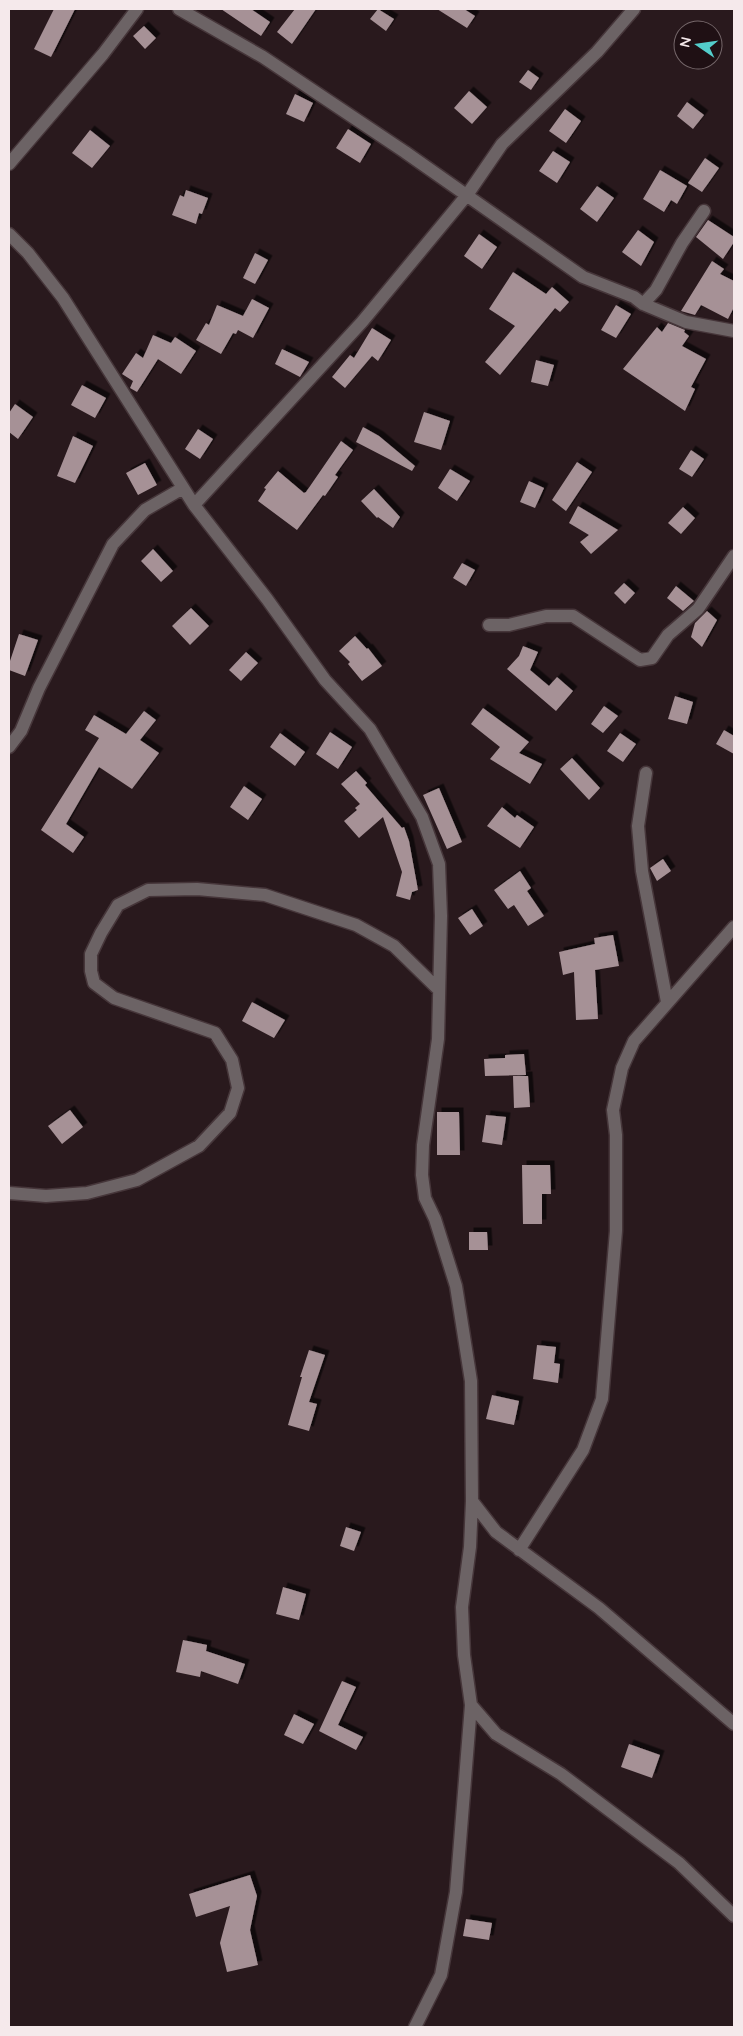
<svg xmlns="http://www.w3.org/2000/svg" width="743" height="2036" font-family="Quicksand,sans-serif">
	<defs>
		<filter id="shadow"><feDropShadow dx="4.5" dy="-4.5" stdDeviation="0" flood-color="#0009"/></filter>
	</defs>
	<rect width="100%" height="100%" fill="#29191d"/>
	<path fill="#a69196" filter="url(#shadow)" d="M 54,9 L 75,9 L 51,57 L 34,49 Z
		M 221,9 L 251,9 L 270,22 L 261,36 Z
		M 295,9 L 316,9 L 292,44 L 277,32 Z
		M 378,9 L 394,19 L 386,31 L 370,19 Z
		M 437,9 L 464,9 L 475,16 L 467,28 Z
		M 144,26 L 156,38 L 145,49 L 133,36 Z
		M 528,70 L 539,78 L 531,90 L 519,82 Z
		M 469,91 L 487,107 L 472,124 L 454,108 Z
		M 295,94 L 313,103 L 304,122 L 286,114 Z
		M 687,102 L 704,115 L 693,129 L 677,116 Z
		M 565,109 L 581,121 L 566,143 L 549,131 Z
		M 348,129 L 371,144 L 360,163 L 336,148 Z
		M 90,130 L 110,146 L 92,168 L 72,153 Z
		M 553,151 L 570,162 L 557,183 L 539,171 Z
		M 705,158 L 719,168 L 702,192 L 688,183 Z
		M 660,170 L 687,186 L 677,204 L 671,200 L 664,212 L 643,199 Z
		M 597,186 L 614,198 L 597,222 L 580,209 Z
		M 186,190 L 208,198 L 202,214 L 199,213 L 196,224 L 172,215 L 180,195 L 184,197 Z
		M 708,220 L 734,237 L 734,242 L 723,259 L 696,237 Z
		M 638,230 L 654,242 L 641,266 L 622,252 Z
		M 479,234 L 497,247 L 482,269 L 464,256 Z
		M 255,253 L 268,260 L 255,284 L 243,278 Z
		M 712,261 L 724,269 L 720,274 L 734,281 L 734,307 L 728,319 L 701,305 L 695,315 L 681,311 Z
		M 513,272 L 546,294 L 552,287 L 569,302 L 560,312 L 555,308 L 500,375 L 485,362 L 515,326 L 489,309 Z
		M 252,299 L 269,308 L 253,338 L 238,330 L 236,334 L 233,333 L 221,354 L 196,340 L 206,323 L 209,325 L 217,305 L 243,316 Z
		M 616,305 L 631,314 L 616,338 L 601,330 Z
		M 668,323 L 685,330 L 684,332 L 689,336 L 682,346 L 706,359 L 691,387 L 695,389 L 685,411 L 623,369 L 657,327 L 662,332 Z
		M 372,328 L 391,340 L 378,361 L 372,356 L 345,388 L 332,377 L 350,355 L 354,358 Z
		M 153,335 L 171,343 L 175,337 L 196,351 L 181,374 L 158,359 L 137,392 L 130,388 L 133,381 L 122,374 L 136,353 L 143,358 Z
		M 282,349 L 309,362 L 300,377 L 275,364 Z
		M 536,360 L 554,365 L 548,386 L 531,382 Z
		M 82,385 L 106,398 L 95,418 L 71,405 Z
		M 15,404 L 33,417 L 18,439 L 9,432 L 9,413 Z
		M 424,412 L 450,421 L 441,450 L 414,442 Z
		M 363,427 L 379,436 L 415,466 L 412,471 L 356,442 Z
		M 198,429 L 213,439 L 200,459 L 185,449 Z
		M 73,436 L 93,446 L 75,483 L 57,476 Z
		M 341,441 L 353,450 L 335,475 L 338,477 L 325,496 L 323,495 L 297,530 L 258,501 L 266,489 L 264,488 L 278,471 L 304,493 L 306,492 Z
		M 691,450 L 704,459 L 692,477 L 679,469 Z
		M 577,462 L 592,472 L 566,511 L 552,500 Z
		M 145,463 L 157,485 L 138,495 L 126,473 Z
		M 450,469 L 470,481 L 457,501 L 438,488 Z
		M 529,481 L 544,488 L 535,508 L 520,502 Z
		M 374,489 L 400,517 L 393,528 L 378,517 L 377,518 L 361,501 Z
		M 578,506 L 618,530 L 591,554 L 580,542 L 589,535 L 569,523 Z
		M 683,507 L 695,518 L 681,534 L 668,523 Z
		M 153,549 L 173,571 L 161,582 L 141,561 Z
		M 462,563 L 475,570 L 466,586 L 453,578 Z
		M 624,583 L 635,593 L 625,604 L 614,593 Z
		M 676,586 L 694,601 L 683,611 L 667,598 Z
		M 191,608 L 209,626 L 190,645 L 172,626 Z
		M 707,611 L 717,620 L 702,647 L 691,637 L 695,623 Z
		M 19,634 L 38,640 L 25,676 L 9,670 L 9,664 Z
		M 355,636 L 367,649 L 368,648 L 382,666 L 362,681 L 348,664 L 350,662 L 339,651 Z
		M 523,646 L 538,652 L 530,670 L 549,686 L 557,677 L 573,691 L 556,711 L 507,669 L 519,656 Z
		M 246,652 L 258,663 L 241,681 L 229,670 Z
		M 675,696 L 693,702 L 687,724 L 668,719 Z
		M 604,706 L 618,716 L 603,733 L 591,724 Z
		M 483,708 L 529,742 L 519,753 L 542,764 L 530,784 L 490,759 L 500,747 L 471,724 Z
		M 144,711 L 156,720 L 140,740 L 159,753 L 132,789 L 99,767 L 66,824 L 84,837 L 73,853 L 41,830 L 99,738 L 85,730 L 94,715 L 126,734 Z
		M 724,730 L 734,736 L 734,754 L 716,744 Z
		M 330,732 L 352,747 L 338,769 L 316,754 Z
		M 280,733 L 305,752 L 295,766 L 270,747 Z
		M 620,733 L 636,744 L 623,762 L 607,751 Z
		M 572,758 L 600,788 L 589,800 L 560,769 Z
		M 356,771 L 367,783 L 365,785 L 402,828 L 404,827 L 409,841 L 418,890 L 412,892 L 410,900 L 396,896 L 402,872 L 383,817 L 359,838 L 344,821 L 357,810 L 355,808 L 360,804 L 341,784 Z
		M 244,786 L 262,799 L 248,820 L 230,807 Z
		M 439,788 L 462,842 L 447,849 L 423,795 Z
		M 502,807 L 515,818 L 517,815 L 534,827 L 520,848 L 487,826 Z
		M 663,859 L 671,871 L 657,881 L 650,868 Z
		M 520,871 L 531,888 L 527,891 L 544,916 L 528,926 L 514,905 L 508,909 L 494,890 Z
		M 472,909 L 483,926 L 470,935 L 458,918 Z
		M 613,935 L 619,966 L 595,970 L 598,1019 L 576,1020 L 574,972 L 563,975 L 559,952 L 595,944 L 594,938 Z
		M 252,1002 L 285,1020 L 274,1038 L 242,1021 Z
		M 524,1054 L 526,1075 L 485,1076 L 484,1059 L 505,1058 L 505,1055 Z
		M 513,1076 L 528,1076 L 530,1107 L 514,1108 Z
		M 70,1110 L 83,1127 L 62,1144 L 48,1126 Z
		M 437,1112 L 459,1112 L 460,1155 L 437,1155 Z
		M 486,1115 L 506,1117 L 502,1145 L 482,1142 Z
		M 522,1165 L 550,1165 L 551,1194 L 542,1194 L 542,1224 L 523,1224 Z
		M 469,1232 L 487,1232 L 488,1250 L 469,1250 Z
		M 537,1345 L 556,1347 L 554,1363 L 560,1364 L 558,1383 L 533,1379 Z
		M 309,1350 L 325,1355 L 309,1402 L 317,1404 L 309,1431 L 288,1425 L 302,1377 L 300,1377 Z
		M 492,1395 L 519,1401 L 514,1425 L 486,1419 Z
		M 346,1527 L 361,1532 L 354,1551 L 340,1546 Z
		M 283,1587 L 306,1594 L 299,1620 L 276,1614 Z
		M 183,1640 L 207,1645 L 206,1651 L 245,1664 L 238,1684 L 201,1671 L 200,1677 L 176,1672 Z
		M 342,1681 L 356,1687 L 338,1725 L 363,1737 L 356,1750 L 319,1731 Z
		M 294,1714 L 314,1724 L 303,1744 L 284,1735 Z
		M 629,1744 L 660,1755 L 652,1778 L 621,1767 Z
		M 250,1875 L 257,1896 L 250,1930 L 258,1965 L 227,1972 L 220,1943 L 230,1906 L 196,1917 L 189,1894 Z
		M 466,1919 L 492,1923 L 489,1940 L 463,1936 Z"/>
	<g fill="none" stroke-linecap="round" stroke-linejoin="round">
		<g stroke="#46363a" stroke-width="15">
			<path id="minor" d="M 179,9 L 263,57 L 405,152 L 583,277 L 634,297 L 643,304 L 686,322 L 734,331
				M 9,164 L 103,54 L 137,9
				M 9,234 L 28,253 L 63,298 L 194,505 L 267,599 L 325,680 L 370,729 L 422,817 L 439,864 L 441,916 L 438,1039 L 423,1145 L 422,1175 L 425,1198 L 435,1219 L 456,1286 L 471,1381 L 472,1501 L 470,1547 L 462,1607 L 464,1655 L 471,1705 L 456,1892 L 441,1975 L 415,2027
				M 643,304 L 656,290 L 682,243 L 704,211
				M 194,505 L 362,322 L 467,195 L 502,144 L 597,52 L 634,9
				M 489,625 L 509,625 L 546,616 L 573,616 L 640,660 L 652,658 L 668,635 L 698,609 L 734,556
				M 9,747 L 21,731 L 39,688 L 113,544 L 145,510 L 183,488
				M 646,773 L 638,826 L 642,871 L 667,1002
				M 9,1193 L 46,1196 L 87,1193 L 137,1180 L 199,1146 L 230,1113 L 238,1088 L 232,1060 L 215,1033 L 114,998 L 94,983 L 91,971 L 91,954 L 101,933 L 118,905 L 148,890 L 197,889 L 265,895 L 356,925 L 394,946 L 439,990
				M 472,1501 L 496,1532 L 599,1608 L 734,1724
				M 519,1550 L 583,1450 L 602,1399 L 616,1231 L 616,1135 L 613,1110 L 622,1068 L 634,1041 L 734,927
				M 471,1705 L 496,1734 L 561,1774 L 679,1863 L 734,1916"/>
		</g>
		<use href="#minor" stroke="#6c6365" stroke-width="12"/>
	</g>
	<rect width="743" height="2036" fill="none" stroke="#f5e9eb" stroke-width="20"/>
	<g transform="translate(698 45) rotate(283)"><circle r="24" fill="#1f1014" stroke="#75676a"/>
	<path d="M0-4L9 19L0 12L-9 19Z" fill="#53cdcb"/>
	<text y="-8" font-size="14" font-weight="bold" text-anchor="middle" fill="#f5e9eb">N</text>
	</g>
</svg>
